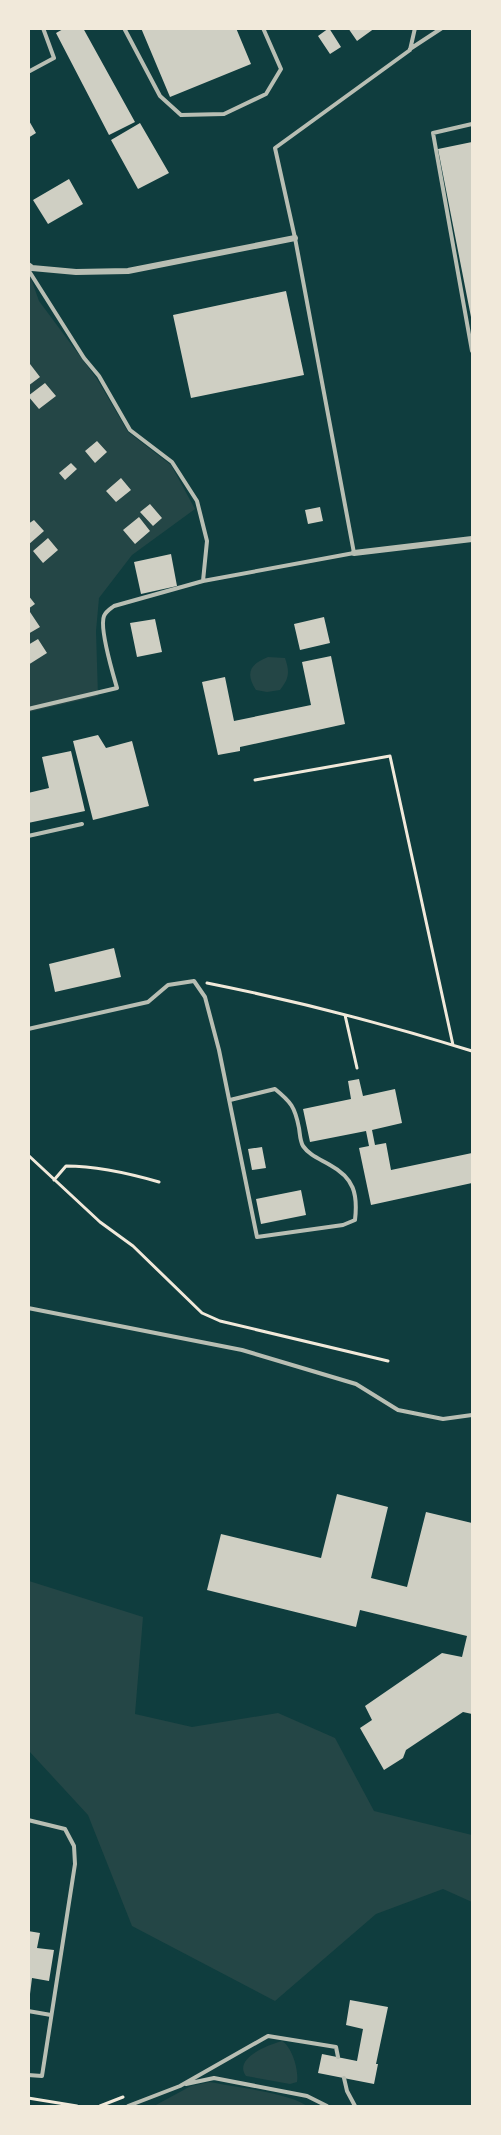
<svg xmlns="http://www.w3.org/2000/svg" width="501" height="2135" font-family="Lato,sans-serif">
	<rect width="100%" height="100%" fill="#0f3d3e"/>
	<path fill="#244646" d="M 28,270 L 39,301 L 97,379 L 128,432 L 171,465 L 195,509 L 132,555 L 99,598 L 96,631 L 98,696 L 29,712 Z
		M 268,657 L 285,658 C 290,672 289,679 280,690 L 267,692 L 256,690 C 245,673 250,664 268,657 Z
		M 29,1581 L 143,1617 L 135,1714 L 192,1727 L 278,1713 L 335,1738 L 374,1811 L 472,1835 L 472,1902 L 443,1889 L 376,1914 L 275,2001 L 132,1926 L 88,1815 L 29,1751 Z
		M 282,2041 C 292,2047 299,2070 297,2082 L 290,2084 L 246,2076 C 233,2058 268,2045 282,2041 Z
		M 210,2082 C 234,2087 290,2093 307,2106 L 154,2106 L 191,2086 Z"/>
	<path fill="#cfcfc3" d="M 65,28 L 83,28 L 135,122 L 109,135 L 56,33 Z
		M 141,28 L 236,28 L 251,64 L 170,97 Z
		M 329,28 L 341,47 L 330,54 L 318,36 Z
		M 348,28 L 375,28 L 357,41 Z
		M 28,119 L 36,133 L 28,138 Z
		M 140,123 L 169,173 L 138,189 L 111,140 Z
		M 472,142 L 472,317 L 471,317 L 438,149 Z
		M 69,179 L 83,204 L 48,224 L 33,200 Z
		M 286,291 L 304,375 L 191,398 L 173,315 Z
		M 30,364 L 40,377 L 28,386 L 28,365 Z
		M 45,383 L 56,396 L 39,409 L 28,396 Z
		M 97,441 L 107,452 L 95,463 L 85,451 Z
		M 71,463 L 77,469 L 65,480 L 59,473 Z
		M 121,478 L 131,490 L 116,502 L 106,491 Z
		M 150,504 L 162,518 L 153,526 L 140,512 Z
		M 320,507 L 323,521 L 308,524 L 305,510 Z
		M 139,517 L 150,531 L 135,544 L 123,530 Z
		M 34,520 L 44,531 L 28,545 L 28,524 Z
		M 48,538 L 58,550 L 43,563 L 33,551 Z
		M 171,554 L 177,586 L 141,594 L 134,562 Z
		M 28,595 L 35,604 L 28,609 Z
		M 30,612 L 40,627 L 28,634 L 28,613 Z
		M 324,617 L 330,643 L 300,650 L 294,624 Z
		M 155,619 L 162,652 L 137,657 L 130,623 Z
		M 38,639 L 47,653 L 28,665 L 28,645 Z
		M 331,656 L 345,724 L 240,747 L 240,751 L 218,755 L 202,682 L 225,677 L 234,721 L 311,705 L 302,662 Z
		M 98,735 L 106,748 L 132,741 L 149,806 L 93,820 L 73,741 Z
		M 71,751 L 85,811 L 28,823 L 28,793 L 49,788 L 42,757 Z
		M 114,948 L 121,977 L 55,992 L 49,964 Z
		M 359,1079 L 363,1096 L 395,1089 L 402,1123 L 372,1130 L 375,1145 L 386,1143 L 391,1170 L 472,1153 L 472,1183 L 371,1205 L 359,1148 L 369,1146 L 366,1131 L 310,1142 L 303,1109 L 351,1099 L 348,1081 Z
		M 262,1147 L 266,1168 L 252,1170 L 248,1149 Z
		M 301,1190 L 306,1215 L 261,1224 L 256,1199 Z
		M 337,1494 L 388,1507 L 371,1578 L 407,1587 L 426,1512 L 472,1523 L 472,1714 L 463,1712 L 406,1750 L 403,1758 L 384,1770 L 360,1728 L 372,1720 L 365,1706 L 442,1653 L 462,1657 L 467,1636 L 360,1610 L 356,1627 L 207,1590 L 221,1534 L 321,1558 Z
		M 28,1931 L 40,1933 L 37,1948 L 54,1950 L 49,1981 L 32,1978 L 30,1994 Z
		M 350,2000 L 388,2007 L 376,2064 L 378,2064 L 374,2084 L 318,2073 L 322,2054 L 357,2061 L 363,2029 L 346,2025 Z"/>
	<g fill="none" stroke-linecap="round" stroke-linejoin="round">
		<path stroke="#f1e9da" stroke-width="3" d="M 255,780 L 390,756 L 453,1045
			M 207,983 C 297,1001 385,1024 472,1051
			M 345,1015 L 357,1068
			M 28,1155 L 100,1222 L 133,1246 L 202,1313 L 220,1321 L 388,1361
			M 54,1180 L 66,1166 C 98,1166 128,1173 159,1182
			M 28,2098 L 77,2106
			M 100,2106 L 123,2097"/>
		<path stroke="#b8beb3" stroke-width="4" d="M 124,28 L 160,96 L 181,115 L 224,114 L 266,94 L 281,69 L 263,28
			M 410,49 L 442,28
			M 28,72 L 54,58 L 43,28
			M 472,124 L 433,133 L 472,351
			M 29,271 L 84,358 L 99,376 L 130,430 L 172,462 L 197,501 L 207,541 L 203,581
			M 28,709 L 117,688 C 113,674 99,628 104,616 C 106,611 110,609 114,606 L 203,581 L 354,553 L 295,238 L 275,148 L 410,50 L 415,28
			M 28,836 L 82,824
			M 28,1029 L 148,1002 L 168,985 L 194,981 L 205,997 L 219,1050 L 257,1237 L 343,1225 L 355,1220 C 358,1194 354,1178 330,1165 C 320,1159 310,1156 303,1146 C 300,1141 300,1134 299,1128 C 295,1107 291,1102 275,1089 L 230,1100
			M 28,1308 L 242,1350 L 356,1384 L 398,1410 L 443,1419 L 472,1415
			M 28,1820 L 65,1829 L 74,1846 L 75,1864 L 42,2076 L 28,2075
			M 28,2011 L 51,2015
			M 344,2078 L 347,2091 L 355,2106
			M 186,2084 L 214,2078 L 307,2096 L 327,2106
			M 128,2106 L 180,2086 L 268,2036 L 336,2047 L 338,2057"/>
		<path stroke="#b8beb3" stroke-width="6" d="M 28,265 L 32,268 L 76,272 L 128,271 L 295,238
			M 354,553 L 472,539"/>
	</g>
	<rect width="501" height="2135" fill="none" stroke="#f1e9da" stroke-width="60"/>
</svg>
